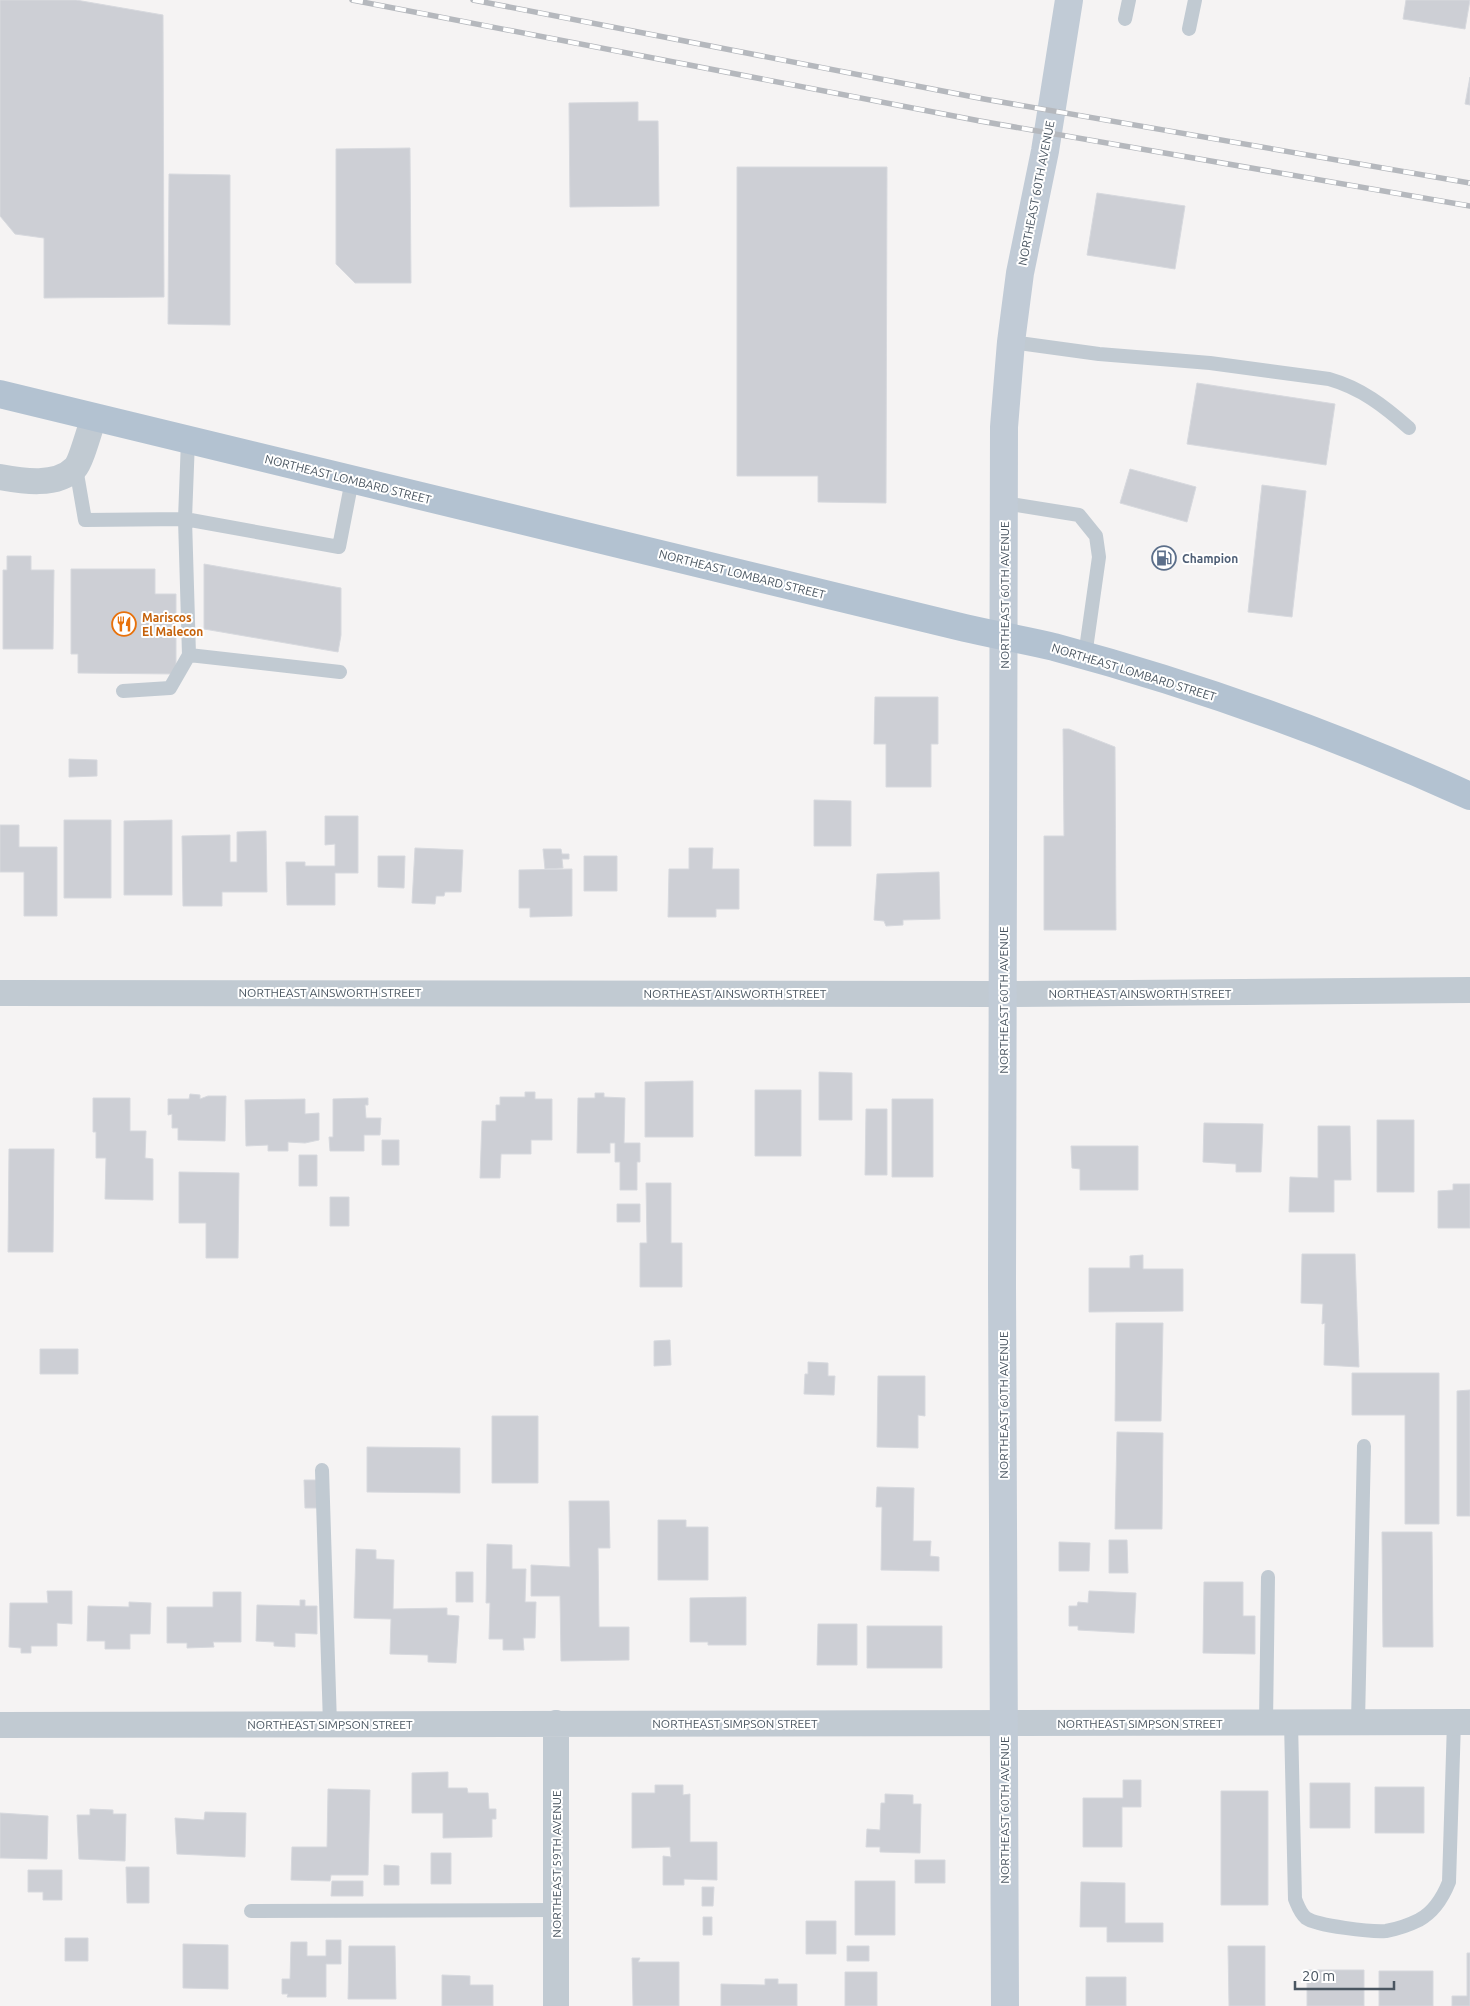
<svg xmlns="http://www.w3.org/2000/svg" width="1470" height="2006" font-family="Ubuntu,sans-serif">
	<rect width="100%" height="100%" fill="#f5f3f3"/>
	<path fill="#cdcfd5" stroke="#d7d9de" d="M 0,0 L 76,0 L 163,15 L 164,297 L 44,298 L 44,238 L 15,234 L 0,216 Z
		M 1406,0 L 1470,0 L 1465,29 L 1403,19 Z
		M 1470,77 L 1470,105 L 1465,104 Z
		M 638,102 L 638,121 L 658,121 L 659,206 L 570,207 L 569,103 Z
		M 410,148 L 411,283 L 355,283 L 336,264 L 336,149 Z
		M 737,167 L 887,167 L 886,503 L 818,502 L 818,476 L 737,476 Z
		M 169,174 L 230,175 L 230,325 L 168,324 Z
		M 1097,193 L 1185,206 L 1175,269 L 1087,255 Z
		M 1197,383 L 1335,404 L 1326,465 L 1187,444 Z
		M 1130,469 L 1196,487 L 1187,522 L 1120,503 Z
		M 1262,485 L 1306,491 L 1292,617 L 1248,612 Z
		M 7,556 L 31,556 L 31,570 L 54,570 L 53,649 L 3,649 L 3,570 L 7,570 Z
		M 204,564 L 341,588 L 341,635 L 338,652 L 204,629 Z
		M 71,569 L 155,569 L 155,594 L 176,594 L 176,674 L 78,673 L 78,654 L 71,654 Z
		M 875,697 L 938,697 L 938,744 L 931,744 L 931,787 L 886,787 L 886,744 L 874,744 Z
		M 1063,729 L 1069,729 L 1115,747 L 1116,930 L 1044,930 L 1044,836 L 1064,836 Z
		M 69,759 L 97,760 L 97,776 L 69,777 Z
		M 814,800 L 851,801 L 851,846 L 814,846 Z
		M 325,816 L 358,816 L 358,873 L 335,873 L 335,905 L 287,905 L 286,862 L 305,862 L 305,866 L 335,866 L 335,844 L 325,845 Z
		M 64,820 L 111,820 L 111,898 L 64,898 Z
		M 172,820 L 172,895 L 124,895 L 124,821 Z
		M 0,825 L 19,825 L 19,847 L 57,847 L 57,916 L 24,916 L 24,872 L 0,872 Z
		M 266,831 L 267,892 L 222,892 L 222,906 L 183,906 L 182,836 L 230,835 L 230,862 L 237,862 L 237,832 Z
		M 415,848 L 463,850 L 461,892 L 445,892 L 444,896 L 436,896 L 435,904 L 412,903 Z
		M 689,848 L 713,848 L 712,869 L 739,869 L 739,909 L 716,909 L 716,917 L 668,917 L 669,869 L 689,869 Z
		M 543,849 L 561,849 L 562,854 L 569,854 L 569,859 L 562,859 L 563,868 L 545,869 Z
		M 378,856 L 405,856 L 404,888 L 378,887 Z
		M 584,856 L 617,856 L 617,891 L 584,891 Z
		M 572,869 L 572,916 L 530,917 L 530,908 L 519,908 L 519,870 Z
		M 939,872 L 940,919 L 903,920 L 903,925 L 886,926 L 884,921 L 874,920 L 877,874 Z
		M 819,1072 L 852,1073 L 852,1120 L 819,1120 Z
		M 693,1081 L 693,1137 L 645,1137 L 645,1082 Z
		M 755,1090 L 801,1090 L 801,1156 L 755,1156 Z
		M 525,1092 L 535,1092 L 535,1099 L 552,1099 L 552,1140 L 531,1140 L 531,1154 L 501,1154 L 500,1178 L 480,1178 L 482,1121 L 496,1121 L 496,1105 L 500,1105 L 500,1097 L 525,1097 Z
		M 595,1093 L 604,1093 L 604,1097 L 625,1098 L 624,1143 L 640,1143 L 640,1162 L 637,1162 L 637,1190 L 620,1190 L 620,1162 L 615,1162 L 615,1143 L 610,1143 L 610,1153 L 577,1153 L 578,1098 L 595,1098 Z
		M 190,1094 L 200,1095 L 200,1099 L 208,1096 L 226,1096 L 225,1141 L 178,1140 L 178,1128 L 172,1128 L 172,1114 L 168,1115 L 168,1099 L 189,1099 Z
		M 93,1098 L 130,1098 L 130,1131 L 146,1131 L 145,1158 L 153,1159 L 153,1200 L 105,1199 L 106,1158 L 96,1158 L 96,1132 L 93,1132 Z
		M 368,1098 L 368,1105 L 365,1105 L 366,1118 L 381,1118 L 380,1135 L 364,1135 L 364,1151 L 330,1151 L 329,1137 L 333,1137 L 333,1099 Z
		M 305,1099 L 305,1114 L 319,1113 L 319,1140 L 305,1143 L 288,1142 L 288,1151 L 268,1151 L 268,1145 L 246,1146 L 245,1100 Z
		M 892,1099 L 933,1099 L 933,1177 L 892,1177 Z
		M 866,1109 L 887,1109 L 887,1175 L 865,1175 Z
		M 1377,1120 L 1414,1120 L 1414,1192 L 1377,1192 Z
		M 1204,1123 L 1263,1124 L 1261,1172 L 1236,1172 L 1236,1164 L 1203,1162 Z
		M 1318,1126 L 1350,1126 L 1351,1180 L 1334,1180 L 1334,1212 L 1289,1212 L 1290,1177 L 1318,1178 Z
		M 382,1140 L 399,1140 L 399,1165 L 382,1165 Z
		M 1071,1146 L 1138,1146 L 1138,1190 L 1080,1190 L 1080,1169 L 1072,1168 Z
		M 9,1149 L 54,1149 L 53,1252 L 8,1252 Z
		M 299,1155 L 317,1155 L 317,1186 L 299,1186 Z
		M 179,1172 L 239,1173 L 238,1258 L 206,1258 L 206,1223 L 179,1223 Z
		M 646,1183 L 671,1183 L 671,1243 L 682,1243 L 682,1287 L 640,1287 L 640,1243 L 647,1243 Z
		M 1453,1184 L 1470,1184 L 1470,1228 L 1438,1228 L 1438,1191 L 1453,1190 Z
		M 330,1197 L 349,1197 L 349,1226 L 330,1226 Z
		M 617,1204 L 640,1204 L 640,1222 L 617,1222 Z
		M 1302,1254 L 1355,1254 L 1359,1367 L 1324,1365 L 1325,1323 L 1322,1324 L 1323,1304 L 1301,1303 Z
		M 1143,1255 L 1143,1269 L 1183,1269 L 1183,1311 L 1089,1312 L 1089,1268 L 1130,1268 L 1130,1256 Z
		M 1116,1323 L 1163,1323 L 1161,1421 L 1115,1421 Z
		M 670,1340 L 671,1365 L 654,1366 L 654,1341 Z
		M 40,1349 L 78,1349 L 78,1374 L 40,1374 Z
		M 808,1362 L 828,1363 L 828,1376 L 835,1376 L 834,1395 L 804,1394 L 805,1374 L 808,1374 Z
		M 1352,1373 L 1439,1373 L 1439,1524 L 1405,1524 L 1405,1415 L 1352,1415 Z
		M 878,1376 L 925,1376 L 925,1416 L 918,1415 L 918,1448 L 877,1447 Z
		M 1470,1390 L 1470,1516 L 1457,1516 L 1457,1391 Z
		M 492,1416 L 538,1416 L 538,1483 L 492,1483 Z
		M 1117,1432 L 1163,1433 L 1162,1529 L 1115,1529 Z
		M 367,1447 L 460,1448 L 460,1493 L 367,1492 Z
		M 304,1480 L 320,1480 L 320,1508 L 305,1508 Z
		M 877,1487 L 914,1488 L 913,1541 L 931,1541 L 930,1556 L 939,1557 L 939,1571 L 881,1570 L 882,1507 L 876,1507 Z
		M 569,1501 L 609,1501 L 610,1548 L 598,1548 L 599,1627 L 629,1627 L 629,1660 L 561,1661 L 560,1596 L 531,1596 L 531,1565 L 570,1567 Z
		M 658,1520 L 686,1520 L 686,1527 L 708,1527 L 708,1580 L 658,1580 Z
		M 1382,1532 L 1432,1532 L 1433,1647 L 1383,1647 Z
		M 1109,1540 L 1127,1540 L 1128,1573 L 1109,1573 Z
		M 1059,1542 L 1090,1543 L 1089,1571 L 1059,1571 Z
		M 487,1544 L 512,1545 L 512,1569 L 526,1569 L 525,1602 L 536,1602 L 535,1638 L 523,1638 L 524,1650 L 503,1650 L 503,1639 L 489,1639 L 490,1603 L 486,1603 Z
		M 356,1549 L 376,1550 L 376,1559 L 394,1560 L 393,1609 L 447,1608 L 447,1615 L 459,1616 L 456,1663 L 428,1662 L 428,1655 L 390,1654 L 391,1619 L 354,1618 Z
		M 456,1572 L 473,1572 L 473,1602 L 456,1602 Z
		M 1204,1582 L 1243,1582 L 1243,1616 L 1255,1616 L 1255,1654 L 1203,1653 Z
		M 47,1591 L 72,1591 L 72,1624 L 57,1623 L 57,1646 L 31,1646 L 31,1653 L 21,1653 L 21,1648 L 9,1647 L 10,1603 L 48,1603 Z
		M 1089,1591 L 1136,1593 L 1134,1633 L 1078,1630 L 1078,1626 L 1069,1626 L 1069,1606 L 1077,1606 L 1078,1602 L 1088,1603 Z
		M 213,1592 L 241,1592 L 241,1642 L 213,1642 L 214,1647 L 187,1648 L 187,1643 L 167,1643 L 167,1607 L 213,1607 Z
		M 746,1597 L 746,1645 L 708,1645 L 708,1642 L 690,1642 L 690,1598 Z
		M 300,1600 L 305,1600 L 305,1606 L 317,1606 L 317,1634 L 295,1633 L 295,1647 L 274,1646 L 274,1642 L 256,1641 L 257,1605 L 300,1606 Z
		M 129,1602 L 151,1603 L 150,1634 L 130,1634 L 130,1649 L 105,1649 L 105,1641 L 87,1641 L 88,1606 L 129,1607 Z
		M 818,1624 L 857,1624 L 857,1665 L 817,1665 Z
		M 867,1626 L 942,1626 L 942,1668 L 867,1668 Z
		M 448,1772 L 448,1788 L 467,1788 L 468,1793 L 488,1793 L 489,1809 L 496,1809 L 496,1819 L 492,1819 L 492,1837 L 443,1838 L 443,1813 L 412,1813 L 412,1773 Z
		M 1123,1780 L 1141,1780 L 1141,1807 L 1122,1807 L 1122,1847 L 1083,1847 L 1083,1798 L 1123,1798 Z
		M 1310,1783 L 1350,1783 L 1350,1828 L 1310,1828 Z
		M 655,1785 L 683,1785 L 683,1795 L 690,1794 L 690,1842 L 717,1842 L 717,1880 L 684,1879 L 684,1885 L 663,1885 L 663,1856 L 671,1857 L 670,1847 L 632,1848 L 632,1793 L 655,1793 Z
		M 1375,1787 L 1424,1787 L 1424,1833 L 1375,1833 Z
		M 328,1789 L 370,1790 L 368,1875 L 331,1875 L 330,1881 L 291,1880 L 292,1847 L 327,1847 Z
		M 1221,1791 L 1268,1791 L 1268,1905 L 1221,1905 Z
		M 885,1794 L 913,1795 L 913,1804 L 921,1804 L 920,1853 L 880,1852 L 880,1847 L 866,1847 L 867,1829 L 880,1830 L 881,1803 L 885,1803 Z
		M 90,1809 L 113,1810 L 113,1814 L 126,1814 L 125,1861 L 79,1859 L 77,1815 L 90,1815 Z
		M 205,1812 L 246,1813 L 245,1857 L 177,1854 L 175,1818 L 204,1820 Z
		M 0,1813 L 48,1816 L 47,1859 L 0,1858 Z
		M 431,1853 L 451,1853 L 451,1884 L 431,1884 Z
		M 915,1860 L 945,1860 L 945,1883 L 915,1883 Z
		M 384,1865 L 399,1866 L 399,1885 L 384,1885 Z
		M 126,1867 L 149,1867 L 149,1903 L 127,1903 Z
		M 28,1870 L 62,1870 L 62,1900 L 43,1900 L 43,1892 L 28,1892 Z
		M 332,1881 L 363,1881 L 363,1896 L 331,1896 Z
		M 855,1881 L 895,1881 L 895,1935 L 855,1935 Z
		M 1081,1882 L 1125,1883 L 1125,1923 L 1163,1923 L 1163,1942 L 1107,1942 L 1107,1927 L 1080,1927 Z
		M 702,1887 L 714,1887 L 713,1906 L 702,1906 Z
		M 703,1917 L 712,1917 L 712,1935 L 703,1935 Z
		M 806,1921 L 836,1921 L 836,1954 L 806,1954 Z
		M 65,1938 L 88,1938 L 88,1961 L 65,1961 Z
		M 326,1940 L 341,1940 L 341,1964 L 326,1964 L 326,1997 L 287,1997 L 288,1994 L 282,1994 L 282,1979 L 290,1979 L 291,1942 L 307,1942 L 307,1956 L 326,1956 Z
		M 183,1944 L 228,1945 L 228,1989 L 183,1988 Z
		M 349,1946 L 395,1946 L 396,1999 L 348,1999 Z
		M 847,1946 L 869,1946 L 869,1961 L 847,1961 Z
		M 1228,1946 L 1265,1946 L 1265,2006 L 1229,2006 Z
		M 1467,1953 L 1470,1953 L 1470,2006 L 1452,2006 L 1452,1996 L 1467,1996 Z
		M 632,1958 L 640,1958 L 638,1962 L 679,1962 L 679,2006 L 633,2006 Z
		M 1307,1970 L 1364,1970 L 1364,2006 L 1307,2006 Z
		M 1379,1971 L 1433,1971 L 1433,2006 L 1379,2006 Z
		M 845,1972 L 877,1972 L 877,2006 L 845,2006 Z
		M 442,1975 L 470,1976 L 470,1985 L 493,1985 L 493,2006 L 442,2006 Z
		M 1086,1977 L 1126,1977 L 1126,2006 L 1086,2006 Z
		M 765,1979 L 778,1979 L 778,1984 L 797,1984 L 797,2006 L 721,2006 L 721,1984 L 765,1985 Z"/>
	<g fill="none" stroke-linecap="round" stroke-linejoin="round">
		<path stroke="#c1cad2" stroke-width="14" d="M 1125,19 L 1129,0
			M 1189,29 L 1195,0
			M 1011,342 L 1099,354 L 1210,363 L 1329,379 C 1361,388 1384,406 1409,428
			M 188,440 L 185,519 L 189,655 L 340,672
			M 76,468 L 85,520 L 185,519 L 339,547 L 352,480
			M 1004,503 L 1079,515 L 1096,536 L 1099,557 L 1085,656
			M 123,691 L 170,688 L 189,655
			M 322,1470 L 330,1724
			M 1291,1722 L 1295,1899 C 1298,1906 1300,1913 1306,1918 C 1317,1926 1372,1932 1386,1931 C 1397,1929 1409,1925 1419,1920 C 1434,1912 1443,1897 1449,1882 L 1454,1722
			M 1358,1722 L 1364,1446
			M 1266,1723 L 1268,1577
			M 251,1911 L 556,1910"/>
		<path stroke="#c1cad2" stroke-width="26" d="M 0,477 C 22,481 57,487 75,468 C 81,462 90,428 94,417
			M 0,993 L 1003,994 L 1470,990
			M 556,1723 L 556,2006
			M 0,1725 L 1470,1722"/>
		<path stroke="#c1cbd6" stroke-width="28" d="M 1005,2006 L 1002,1284 L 1004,427 L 1011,342 L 1020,273 L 1045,151 L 1069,0"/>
		<path stroke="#b3c2d1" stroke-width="28" d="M 0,394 L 965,628 C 995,635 1025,640 1054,647 C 1196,685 1336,735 1470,796"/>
		<g stroke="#b5b8bd" stroke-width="5.5">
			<path id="rail" d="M 352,0 L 980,121 L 1470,206
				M 473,0 L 984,99 L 1470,183"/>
		</g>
		<use href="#rail" stroke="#fff" stroke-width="4" stroke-dasharray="11" stroke-linecap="butt"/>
	</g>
	<defs>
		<g id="fuel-ring" transform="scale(1.25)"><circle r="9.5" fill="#fff" stroke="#5c6f8a" stroke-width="1.5"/><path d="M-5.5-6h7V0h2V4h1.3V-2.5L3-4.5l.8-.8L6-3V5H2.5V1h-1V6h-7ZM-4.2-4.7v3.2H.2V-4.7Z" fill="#5c6f8a"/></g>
		<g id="restaurant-ring" transform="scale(1.25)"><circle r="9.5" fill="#fff" stroke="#e8710a" stroke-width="1.5"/><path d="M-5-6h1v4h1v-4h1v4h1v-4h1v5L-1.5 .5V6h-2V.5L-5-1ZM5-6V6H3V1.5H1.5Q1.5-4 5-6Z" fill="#e8710a"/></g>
	</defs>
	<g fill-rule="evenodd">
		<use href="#fuel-ring" x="1164" y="558"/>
		<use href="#restaurant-ring" x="124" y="624"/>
	</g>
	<g text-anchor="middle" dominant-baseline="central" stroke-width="4" stroke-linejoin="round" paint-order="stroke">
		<g font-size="12" fill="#4a5661" stroke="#fff">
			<text transform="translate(1036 193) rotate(-79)">NORTHEAST 60TH AVENUE</text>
			<text transform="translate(348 479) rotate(14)">NORTHEAST LOMBARD STREET</text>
			<text transform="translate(742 574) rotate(14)">NORTHEAST LOMBARD STREET</text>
			<text transform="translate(1004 595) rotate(-90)">NORTHEAST 60TH AVENUE</text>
			<text transform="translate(1134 672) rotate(17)">NORTHEAST LOMBARD STREET</text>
			<text x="330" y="992">NORTHEAST AINSWORTH STREET</text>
			<text x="735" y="993">NORTHEAST AINSWORTH STREET</text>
			<text x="1140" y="993">NORTHEAST AINSWORTH STREET</text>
			<text transform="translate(1003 1000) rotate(-90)">NORTHEAST 60TH AVENUE</text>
			<text transform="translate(1003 1405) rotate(-90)">NORTHEAST 60TH AVENUE</text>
			<text x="735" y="1723">NORTHEAST SIMPSON STREET</text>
			<text x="1140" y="1723">NORTHEAST SIMPSON STREET</text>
			<text x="330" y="1724">NORTHEAST SIMPSON STREET</text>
			<text transform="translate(1004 1810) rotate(-90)">NORTHEAST 60TH AVENUE</text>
			<text transform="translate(556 1864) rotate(-90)">NORTHEAST 59TH AVENUE</text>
		</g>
		<g font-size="12" font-weight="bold" fill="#4e5e75" stroke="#fff" text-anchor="start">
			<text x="1182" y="558">Champion</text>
		</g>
		<g font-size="12" font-weight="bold" fill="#c56008" stroke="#fff" text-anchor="start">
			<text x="142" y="617">Mariscos<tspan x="142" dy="14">El Malecon</tspan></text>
		</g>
	</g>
	<path d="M1295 1981v8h99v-8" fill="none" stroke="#4a5661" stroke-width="2.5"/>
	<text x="1302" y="1981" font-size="15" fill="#4a5661" stroke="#ffffff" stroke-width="4" paint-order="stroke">20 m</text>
</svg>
